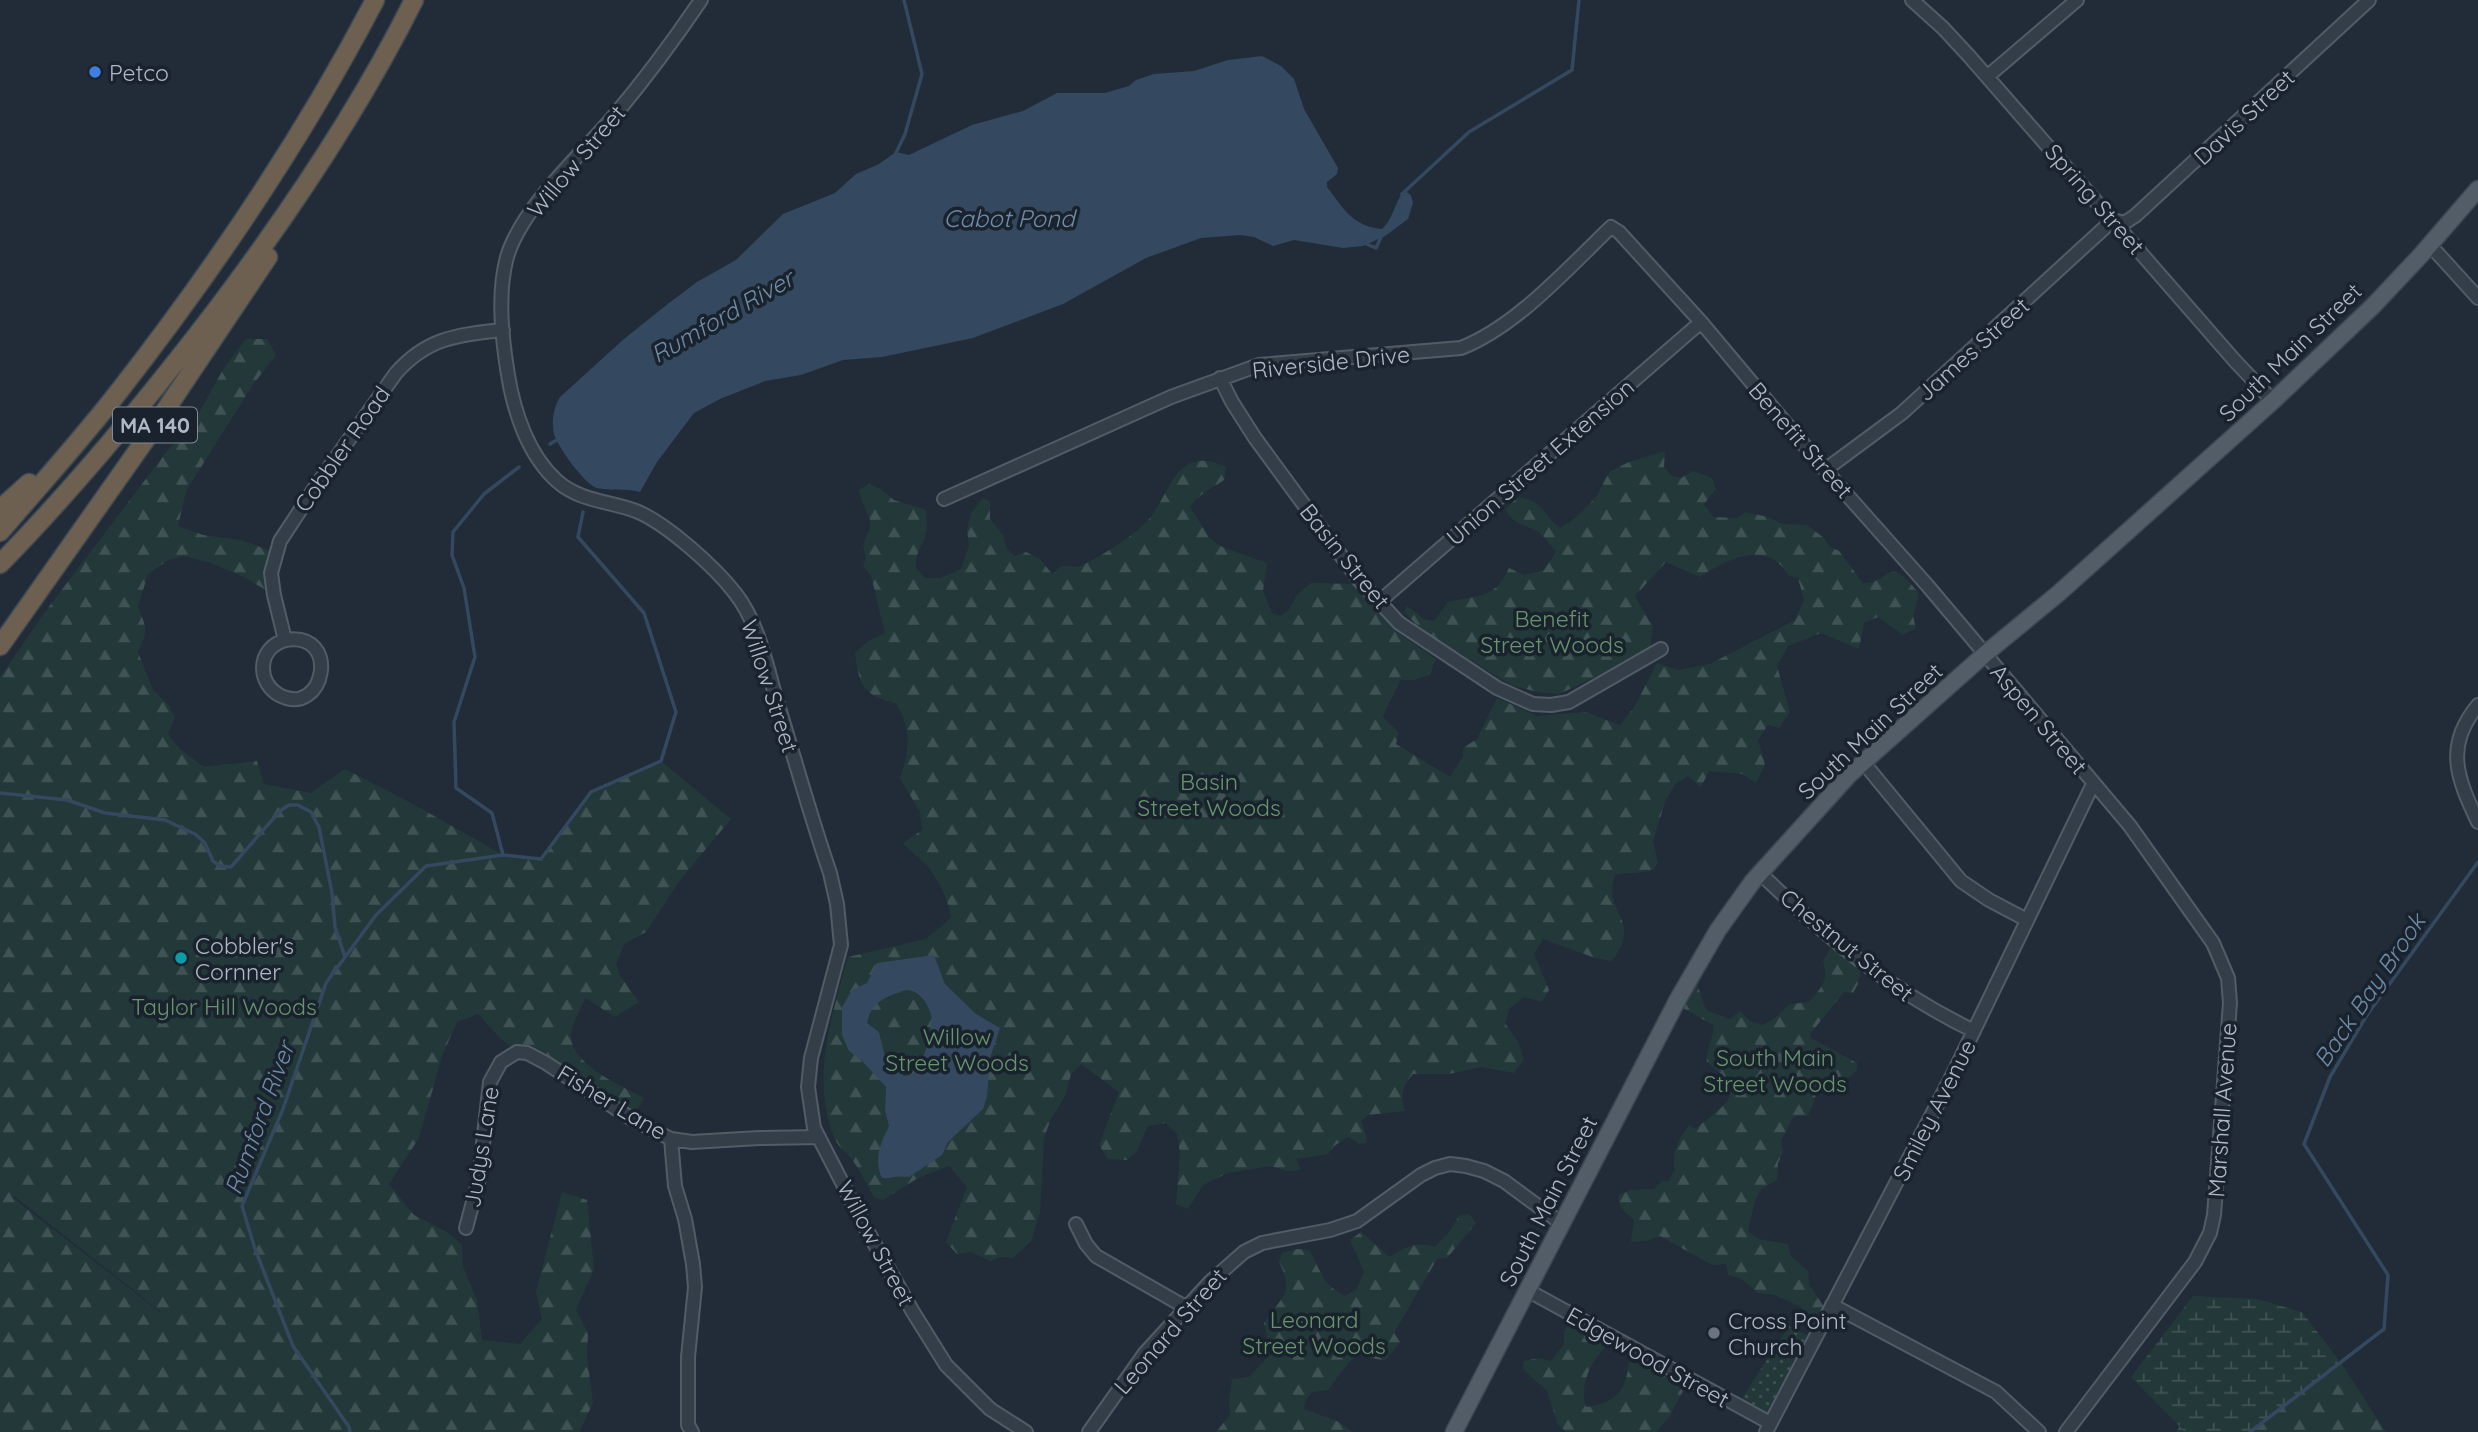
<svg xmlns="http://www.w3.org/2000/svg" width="2478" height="1432" font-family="Quicksand,sans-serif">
	<defs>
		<pattern id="forest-firs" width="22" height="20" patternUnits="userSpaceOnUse" patternTransform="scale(1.75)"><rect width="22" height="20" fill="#223839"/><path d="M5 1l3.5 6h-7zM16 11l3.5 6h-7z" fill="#405354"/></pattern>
		<pattern id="wetland-marsh" width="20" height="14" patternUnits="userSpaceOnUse" patternTransform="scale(1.75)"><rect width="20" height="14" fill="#223839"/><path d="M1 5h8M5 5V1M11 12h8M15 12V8" fill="none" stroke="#405354"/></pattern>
		<pattern id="park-dots" width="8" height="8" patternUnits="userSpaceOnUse" patternTransform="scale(1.75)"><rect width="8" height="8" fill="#223839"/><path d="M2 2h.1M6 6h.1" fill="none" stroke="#405354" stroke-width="1.8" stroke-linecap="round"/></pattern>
	</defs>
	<rect width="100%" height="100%" fill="#212c38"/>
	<path fill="url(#forest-firs)" fill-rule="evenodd" d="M 246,339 L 267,339 L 276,355 L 252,386 L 186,491 L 178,526 L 203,535 L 241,540 L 276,553 L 274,595 L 244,577 L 211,563 L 184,556 L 168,560 L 148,574 L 138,607 C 147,628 148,631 138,652 L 153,690 L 168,704 L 175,718 L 168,734 L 180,749 L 204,767 L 257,761 L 264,784 L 311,793 L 345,769 L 413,804 L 503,855 L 541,859 L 591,792 L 661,761 L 731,819 L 680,880 L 646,932 L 624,944 L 616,964 L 621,977 L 639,1002 L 615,1017 L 585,998 C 582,1007 571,1026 571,1035 C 570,1065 622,1086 644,1098 L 632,1119 L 517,1052 L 500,1038 L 478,1014 L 457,1022 L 442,1056 L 419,1138 L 389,1184 L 414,1215 L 447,1232 L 462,1245 L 463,1267 L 477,1300 L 482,1340 L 520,1344 L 542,1319 L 536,1292 L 562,1192 L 587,1200 L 594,1269 L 576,1310 L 588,1333 L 587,1357 L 593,1403 L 579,1432 L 0,1432 L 0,677 L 48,608 L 164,455 L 196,418 L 224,368 ZM 14,1196 L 161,1312 L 161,1313 L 13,1198 Z
		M 1665,451 L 1664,467 L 1672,476 L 1681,478 L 1693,471 L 1712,478 L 1716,489 L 1704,504 L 1713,517 L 1737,518 L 1745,512 L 1768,517 L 1782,524 L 1807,525 L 1824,538 L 1830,547 L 1839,551 L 1863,583 C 1892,584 1886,551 1919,594 L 1913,616 L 1916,628 L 1903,635 L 1878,617 L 1864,623 L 1859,649 L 1821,633 L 1788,646 L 1777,666 L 1790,712 L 1779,728 L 1768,725 L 1758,740 L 1765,765 L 1756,783 L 1742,774 L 1709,771 L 1701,787 L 1688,776 L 1675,784 L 1665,802 L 1653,841 L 1658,863 L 1653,870 C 1640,874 1628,872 1615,875 C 1601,913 1644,918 1612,961 L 1595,958 L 1543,939 L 1534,954 L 1549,990 L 1542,1002 L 1524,997 L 1510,1008 L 1505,1023 L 1518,1042 L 1524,1059 L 1514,1073 L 1481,1067 L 1449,1074 L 1413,1074 C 1402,1086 1400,1096 1405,1111 L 1368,1115 L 1361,1121 L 1366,1135 L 1367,1143 L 1360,1144 L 1348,1137 L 1334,1146 L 1328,1154 L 1296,1159 L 1301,1170 L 1288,1171 L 1270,1166 L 1228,1173 L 1203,1185 L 1188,1209 L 1176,1204 L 1180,1153 L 1177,1134 L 1166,1123 L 1148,1126 L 1137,1151 L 1127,1160 L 1108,1159 L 1099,1145 L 1119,1092 L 1081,1064 L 1071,1074 L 1065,1096 L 1050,1121 L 1044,1138 L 1040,1213 L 1031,1241 L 1013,1258 L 1001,1257 L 990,1261 L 971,1252 L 957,1254 L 946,1242 L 967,1187 L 949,1166 L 918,1178 L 883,1200 L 875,1198 C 866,1184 860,1169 850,1157 C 845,1151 839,1147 836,1141 C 809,1081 832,1016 848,957 L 926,939 L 951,918 C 948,899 940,882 928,867 C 921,858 910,852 903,843 L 922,830 L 920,812 L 900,778 C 910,748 912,731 896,703 C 863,696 859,685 855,653 L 867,642 L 885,633 L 871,576 L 863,566 L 866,558 L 863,544 L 870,528 L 870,520 L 858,490 L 869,484 L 881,489 L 894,500 L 926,510 C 927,520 928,531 924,540 C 919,551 915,555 916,568 L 925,578 L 940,578 L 961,569 L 969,546 L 967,530 L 971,513 L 983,498 L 990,501 L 990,519 L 1003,535 L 1007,549 L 1015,556 L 1026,552 L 1040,559 L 1052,574 L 1062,566 C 1068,566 1077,568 1083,565 C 1103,555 1134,536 1149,519 C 1172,491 1176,444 1226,467 L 1224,480 C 1211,489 1199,494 1190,507 L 1209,537 L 1220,546 L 1267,563 L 1263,591 L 1272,613 L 1281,616 L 1289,610 L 1296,596 L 1311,583 L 1352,584 L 1395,631 L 1436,659 L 1429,675 L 1414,680 L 1400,680 C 1396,694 1387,703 1383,717 L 1399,733 L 1396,744 L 1450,777 L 1463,757 L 1463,748 L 1477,739 L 1497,698 L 1537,716 L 1586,712 L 1620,725 L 1635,706 L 1657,663 L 1678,670 L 1710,664 L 1795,620 L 1804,600 L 1798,578 L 1789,576 C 1767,538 1727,559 1700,577 L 1666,562 L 1635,596 L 1653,627 L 1650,649 L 1619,666 L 1559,694 L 1537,692 L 1511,685 L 1422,630 L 1404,612 L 1407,606 L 1424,619 L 1434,621 L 1448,602 C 1480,594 1494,600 1509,568 L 1524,575 L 1544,570 L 1556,552 C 1551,546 1544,535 1537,531 C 1522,523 1515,526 1505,509 L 1518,497 C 1545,502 1541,513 1560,528 L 1573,520 L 1597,496 L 1609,472 L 1629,462 Z
		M 1831,948 C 1844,953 1854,959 1861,971 L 1858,984 L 1853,993 L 1844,992 L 1810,1034 L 1811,1038 L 1857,1063 L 1857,1070 L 1847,1079 L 1820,1081 C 1815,1094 1815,1105 1807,1116 L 1796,1116 L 1792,1119 L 1781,1141 L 1783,1152 L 1778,1163 L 1777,1180 L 1761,1189 L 1755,1201 L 1748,1231 L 1758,1239 L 1788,1244 L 1791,1256 L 1808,1271 L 1809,1284 L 1824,1307 L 1812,1318 L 1799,1306 L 1775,1295 L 1758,1293 L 1740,1278 L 1728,1275 L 1726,1264 L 1712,1265 L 1660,1236 L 1647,1241 L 1631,1242 L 1634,1220 C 1625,1212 1617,1207 1619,1195 L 1630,1190 L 1654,1189 L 1662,1181 L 1668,1181 L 1675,1170 C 1671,1152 1679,1140 1689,1125 L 1695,1129 C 1728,1103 1749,1093 1707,1062 C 1705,1048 1715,1038 1713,1025 L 1683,1008 L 1697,984 L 1706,1010 L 1730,1019 L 1740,1011 L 1750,1021 L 1762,1025 L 1775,1018 L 1790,1004 L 1809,1002 C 1822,987 1829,981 1823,961 Z
		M 1469,1214 L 1476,1223 L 1447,1258 L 1437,1259 L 1394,1333 L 1400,1342 L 1385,1361 L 1359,1355 L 1349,1362 L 1328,1390 L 1312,1392 L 1305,1401 L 1304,1409 L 1339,1422 L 1352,1432 L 1216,1432 L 1230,1415 L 1229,1401 L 1232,1379 L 1249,1377 L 1271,1354 L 1264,1323 C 1280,1297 1296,1295 1279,1262 L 1282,1253 L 1296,1249 L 1309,1250 C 1321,1270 1322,1285 1345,1296 L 1356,1290 L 1364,1272 L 1350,1240 L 1361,1232 L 1390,1257 C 1406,1247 1416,1241 1435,1247 L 1449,1232 L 1459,1216 Z
		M 1570,1324 L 1598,1338 L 1605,1347 C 1590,1364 1579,1385 1586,1407 C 1615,1403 1626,1392 1629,1362 L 1654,1368 L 1683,1391 L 1670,1416 L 1656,1432 L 1566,1432 L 1558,1425 L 1547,1391 L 1523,1369 L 1524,1361 L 1539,1358 L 1551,1361 L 1564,1344 L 1564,1331 Z
		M 2341,1363 L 2386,1432 L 2176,1432 L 2179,1426 Z"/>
	<path fill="url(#wetland-marsh)" d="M 2193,1296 L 2257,1299 L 2302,1312 L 2341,1363 L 2250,1432 L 2185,1432 L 2131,1377 Z"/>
	<path fill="url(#park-dots)" d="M 1789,1326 L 1809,1336 L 1773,1413 L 1767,1416 L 1739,1403 Z"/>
	<path fill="#34495f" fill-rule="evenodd" d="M 1262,56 L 1281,66 L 1294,79 L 1304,109 L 1338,168 L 1337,174 L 1327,182 L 1327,187 C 1344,209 1352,226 1382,229 C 1393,219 1395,202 1404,190 L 1411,195 L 1413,203 L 1408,219 L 1385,236 L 1363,246 L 1343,248 L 1294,240 L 1273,246 L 1254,237 L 1240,235 L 1201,238 L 1146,258 L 1063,304 L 973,338 L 882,357 L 843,360 L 801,375 L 765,381 L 720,399 L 694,413 L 657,462 L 640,492 C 626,488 607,491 597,488 C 584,484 558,447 554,434 C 551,421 554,407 560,397 L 624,339 L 669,303 L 697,282 L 736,260 L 783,214 L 835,193 L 856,174 L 879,164 L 896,152 L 909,155 L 972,125 L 1023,111 L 1057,93 L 1105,93 L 1129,86 L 1136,80 L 1154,74 L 1194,71 L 1228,60 Z
		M 934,955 L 945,984 L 976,1014 L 1000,1028 L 990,1058 L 987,1097 L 983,1109 L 948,1142 L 942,1155 L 909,1177 C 897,1175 890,1179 882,1178 C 873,1159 881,1142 889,1126 L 885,1111 L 886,1087 L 862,1061 L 849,1051 L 842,1035 L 842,1007 L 852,990 L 867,983 L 877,963 ZM 906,990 C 919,990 928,1003 931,1015 C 934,1025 923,1066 915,1072 C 912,1075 908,1075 904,1076 L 884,1053 L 879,1032 L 867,1023 C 871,1002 887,996 906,990 Z"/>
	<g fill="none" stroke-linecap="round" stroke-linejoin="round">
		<path stroke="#34495f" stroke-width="3.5" d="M 895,155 L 905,134 L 922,74 L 904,0
			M 1402,194 L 1469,132 L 1572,70 L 1579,0
			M 1364,243 L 1376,248 L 1382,235
			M 550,444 L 560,438
			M 0,793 L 67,800 L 105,813 L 165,820 L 195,834 L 205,843 L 213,861 L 220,866 L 231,867 L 280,811 L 289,805 L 298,805 L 311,812 L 319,827 L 332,893 L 335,927 L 345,957
			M 503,855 L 492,813 L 456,788 L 454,722 L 475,657 L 464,588 L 452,555 L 453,532 L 484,494 L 519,467
			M 350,1432 L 349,1427 L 293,1346 L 255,1249 L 242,1206 L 283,1109 L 326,983 L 376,915 L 426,866 L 503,855 L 541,859 L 591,792 L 661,761 L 676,712 L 644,613 L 578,537 L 583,512
			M 2250,1432 L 2384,1329 L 2388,1275 L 2304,1144 L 2330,1077 L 2367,1015 L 2478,862"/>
		<g stroke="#515c66" stroke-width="16">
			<path id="minor" d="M 701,0 C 674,40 645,79 614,116 C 580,156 522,207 507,257 C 497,294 502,338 508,375 C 514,412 528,455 557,481 C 579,501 609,501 636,511 C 666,523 715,567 735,593 C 758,622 766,663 776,698 C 794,756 810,815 830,873 L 837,904 L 841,945 L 811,1058 L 808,1087 L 814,1128 L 864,1225 L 913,1312 L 946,1365 L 990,1409 L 1026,1432
				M 1912,0 L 1943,28 L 1969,56 L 2235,361 L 2273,401
				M 1988,76 L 2077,0
				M 2430,245 L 2478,298
				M 1220,378 L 1232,402 L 1255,438 L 1359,580 L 1399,623 L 1497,688 L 1533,704 L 1551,705 L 1569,702 L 1661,649
				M 1825,470 L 1902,413 L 2113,220 L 2124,223 L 2135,216 L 2369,0
				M 944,499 L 1171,397 L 1259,365 L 1461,348 C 1517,326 1568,268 1611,227 L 1619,232 L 1701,322 L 1825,470 L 1927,585 L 2130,826 L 2213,943 L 2228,978 L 2230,1003 L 2214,1215 L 2210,1233 L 2195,1262 L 2066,1432
				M 1379,602 L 1701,322
				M 285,640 C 272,644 263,654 263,668 C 263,679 269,689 279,695 C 325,719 342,630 285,640 L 274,595 L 271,573 L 280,541 L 316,486 L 396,373 C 428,337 458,335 503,330
				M 2478,705 C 2444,746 2457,778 2478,822
				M 1863,762 L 1961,881 L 1989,900 L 2027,920
				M 1760,873 C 1826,937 1891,991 1974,1031
				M 671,1139 L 675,1186 L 685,1219 L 693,1264 L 695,1287 L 688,1357 L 688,1425 L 692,1432
				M 1076,1224 L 1086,1244 L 1096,1256 L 1187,1308
				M 466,1228 L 479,1179 L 490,1082 L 501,1062 L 517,1052 L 527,1053 L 546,1063 L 632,1119 L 671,1139 L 692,1142 L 759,1138 L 819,1137
				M 1527,1290 L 1770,1423
				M 1832,1305 L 1996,1392 L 2039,1432
				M 1089,1432 L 1145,1353 L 1210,1282 L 1244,1252 L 1262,1243 L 1330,1230 L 1357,1221 L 1421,1175 L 1435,1168 L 1450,1164 L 1466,1166 L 1484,1171 L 1504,1181 L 1561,1223
				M 1766,1432 L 1952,1076 L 2093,784"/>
		</g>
		<g stroke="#3d4752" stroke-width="19">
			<path id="major" d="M 1454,1432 L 1678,999 L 1718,930 L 1753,881 L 1849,775 L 1985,654 L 2059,593 L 2273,401 L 2373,306 L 2421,255 L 2478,189"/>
		</g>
		<g stroke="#3e4953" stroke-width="21">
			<path id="highway" d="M 0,509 L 29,483
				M 0,532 C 40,485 82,439 120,390 C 215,268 303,138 375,0
				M 0,564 C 78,484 149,398 217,309 C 291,211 359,110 414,0
				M 0,646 L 148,436 L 268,257"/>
		</g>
		<use href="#minor" stroke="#343e48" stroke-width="12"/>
		<use href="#major" stroke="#525d68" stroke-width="16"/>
		<use href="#highway" stroke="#6e6051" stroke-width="18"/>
	</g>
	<circle fill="#3f7fe0" stroke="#1a232d" stroke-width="2.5" cx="95" cy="72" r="7"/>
	<circle fill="#0f9aa8" stroke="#1a232d" stroke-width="2.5" cx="181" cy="958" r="7"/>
	<circle fill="#6b7280" stroke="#1a232d" stroke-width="2.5" cx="1714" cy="1333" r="7"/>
	<g text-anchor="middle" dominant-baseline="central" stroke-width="7" stroke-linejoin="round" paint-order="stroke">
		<rect fill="#1a232d" stroke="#828c97" stroke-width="2" x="113" y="407.5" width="84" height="35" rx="5"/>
		<g font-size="21" font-weight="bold" fill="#aeb9c5">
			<text x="155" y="425">MA 140</text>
		</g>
		<g font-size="23" fill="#aeb9c5" stroke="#1a232d" text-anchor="start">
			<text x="109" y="72">Petco</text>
			<text x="195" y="945">Cobbler's<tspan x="195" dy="26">Cornner</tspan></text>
			<text x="1728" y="1320">Cross Point<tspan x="1728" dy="26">Church</tspan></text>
		</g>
		<g font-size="23" fill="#aeb9c5" stroke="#1a232d">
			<text transform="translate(2244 117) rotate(-43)">Davis Street</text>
			<text transform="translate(576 161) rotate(-50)">Willow Street</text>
			<text transform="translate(2095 199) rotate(49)">Spring Street</text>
			<text transform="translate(1973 349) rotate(-42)">James Street</text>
			<text transform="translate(2290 352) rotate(-44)">South Main Street</text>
			<text transform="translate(1331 362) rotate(-6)">Riverside Drive</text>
			<text transform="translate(1801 440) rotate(49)">Benefit Street</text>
			<text transform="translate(342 449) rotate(-55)">Cobbler Road</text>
			<text transform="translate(1540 462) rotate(-41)">Union Street Extension</text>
			<text transform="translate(1345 556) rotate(51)">Basin Street</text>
			<text transform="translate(770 686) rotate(72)">Willow Street</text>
			<text transform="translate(2039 719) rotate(50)">Aspen Street</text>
			<text transform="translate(1870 731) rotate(-43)">South Main Street</text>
			<text transform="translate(1847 945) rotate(39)">Chestnut Street</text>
			<text transform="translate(612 1102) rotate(31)">Fisher Lane</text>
			<text transform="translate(1934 1110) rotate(-63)">Smiley Avenue</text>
			<text transform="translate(2222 1110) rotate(-86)">Marshall Avenue</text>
			<text transform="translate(481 1147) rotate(-81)">Judys Lane</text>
			<text transform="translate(1548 1201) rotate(-63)">South Main Street</text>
			<text transform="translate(876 1243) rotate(62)">Willow Street</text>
			<text transform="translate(1170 1331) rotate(-49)">Leonard Street</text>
			<text transform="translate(1648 1357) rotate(29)">Edgewood Street</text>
		</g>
		<g font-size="23" fill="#66956d" stroke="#1a232d">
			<text x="1552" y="618">Benefit<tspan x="1552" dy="26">Street Woods</tspan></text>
			<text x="1209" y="781">Basin<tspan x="1209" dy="26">Street Woods</tspan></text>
			<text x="224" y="1006">Taylor Hill Woods</text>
			<text x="957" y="1036">Willow<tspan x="957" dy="26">Street Woods</tspan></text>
			<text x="1775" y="1057">South Main<tspan x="1775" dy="26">Street Woods</tspan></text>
			<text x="1314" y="1319">Leonard<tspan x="1314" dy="26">Street Woods</tspan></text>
		</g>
		<g font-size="24" font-style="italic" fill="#6f8ca9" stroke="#1a232d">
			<text x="1009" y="218">Cabot Pond</text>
			<text transform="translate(722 316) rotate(-30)">Rumford River</text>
			<text transform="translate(2369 990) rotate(-56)">Back Bay Brook</text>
			<text transform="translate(259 1118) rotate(-70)">Rumford River</text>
		</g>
	</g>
</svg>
